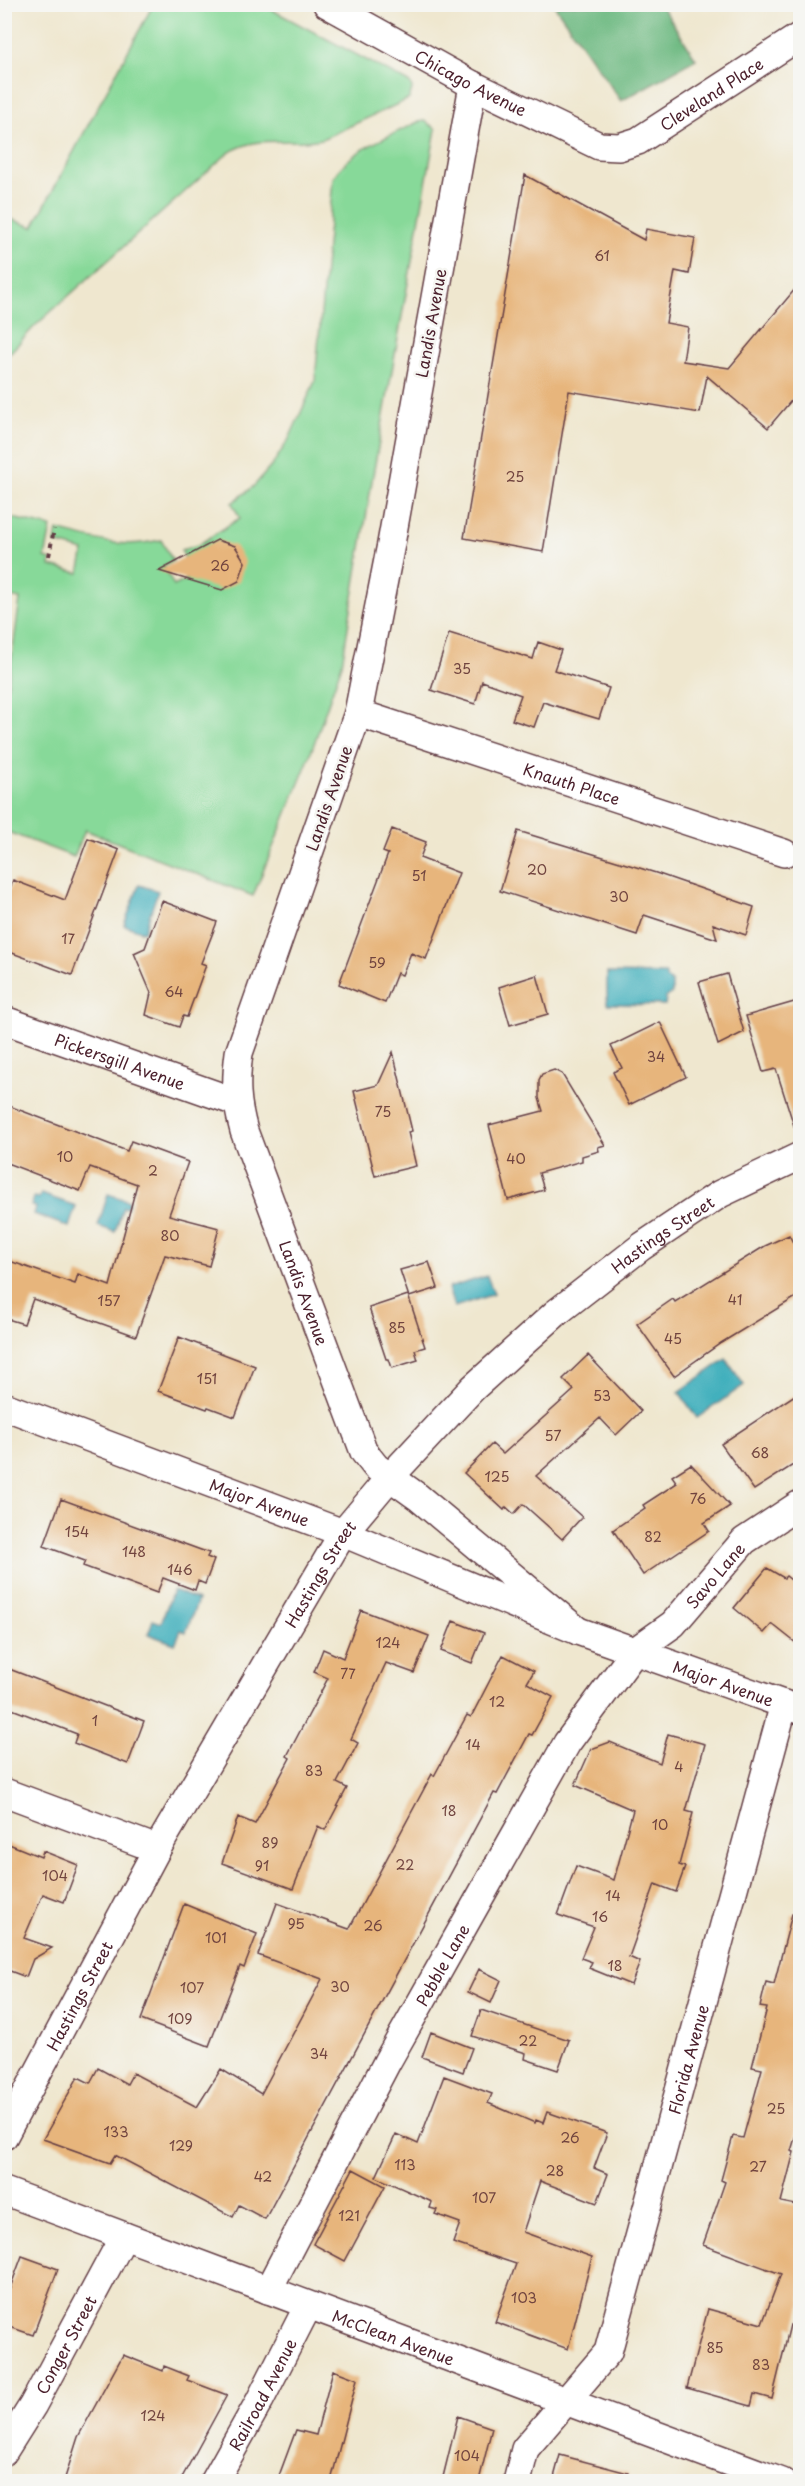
<svg xmlns="http://www.w3.org/2000/svg" width="805" height="2486" font-family="'Playpen Sans',sans-serif">
	<rect width="100%" height="100%" fill="#f6f6f2"/>
	<filter id="ink" filterUnits="userSpaceOnUse"><feTurbulence type="fractalNoise" baseFrequency=".0167" numOctaves="2"/><feDisplacementMap in="SourceGraphic" scale="12" xChannelSelector="R" yChannelSelector="G"/><feConvolveMatrix kernelMatrix="1 2 1 2 8 2 1 2 1" color-interpolation-filters="sRGB"/></filter>
	<filter id="wash" filterUnits="userSpaceOnUse"><feTurbulence type="fractalNoise" baseFrequency=".008" numOctaves="4" result="noise"/><feDisplacementMap in="SourceGraphic" scale="24" xChannelSelector="R" yChannelSelector="G"/><feGaussianBlur stdDeviation="1.35" result="paint"/><feColorMatrix in="noise" values="0 0 0 0 0 0 0 0 0 0 0 0 0 0 0 0 0 1.4 0 .05"/><feComposite in="paint" operator="in"/></filter>
	<g filter="url(#wash)">
		<rect width="100%" height="100%" fill="#efe7cf"/>
		<path fill="#87d999" stroke="#687c62" stroke-width="1.5" d="M 153,5 L 263,5 L 410,83 L 412,89 L 409,99 L 322,139 C 287,146 259,133 227,154 L 35,326 L 5,358 L 5,217 L 33,227 Z
			M 425,121 L 436,129 L 373,475 L 342,664 L 308,761 L 253,896 L 85,830 L 74,857 L 5,831 L 5,690 L 8,685 L 20,599 L 5,596 L 4,516 L 51,527 L 45,558 L 51,560 L 50,566 L 79,573 L 84,551 L 55,543 L 57,530 C 97,540 120,549 161,540 L 173,561 L 164,566 L 174,586 L 194,576 L 181,550 L 198,545 L 240,518 L 232,503 L 254,486 L 273,464 L 289,439 L 315,381 L 333,178 C 350,149 389,137 418,122 Z"/>
		<path fill="#6db981" stroke="#5c6c56" stroke-width="1.5" d="M 554,5 L 661,5 L 696,59 L 621,101 Z"/>
		<path fill="#42b0bd" stroke="#466874" stroke-width="1.5" d="M 139,885 L 158,891 L 144,932 L 124,925 Z
			M 607,973 L 666,974 L 666,978 L 672,983 L 672,993 L 666,998 L 665,1005 L 607,1004 Z
			M 41,1194 L 76,1206 L 69,1227 L 34,1214 L 36,1207 L 31,1206 L 34,1197 L 39,1198 Z
			M 108,1194 L 129,1201 L 127,1208 L 123,1207 L 115,1232 L 98,1226 Z
			M 487,1276 L 494,1294 L 454,1307 L 448,1288 Z
			M 726,1359 L 744,1385 L 697,1418 L 679,1392 Z
			M 173,1590 L 198,1600 L 186,1632 L 181,1630 L 175,1644 L 148,1634 L 153,1620 L 161,1623 Z"/>
		<g id="blocks">
			<path fill="#e7b57c" d="M 525,175 L 644,240 L 646,229 L 695,238 L 689,274 L 675,271 L 666,323 L 688,327 L 683,361 L 729,368 L 801,282 L 801,389 L 768,428 L 707,376 L 700,413 L 569,391 L 543,552 L 464,538 Z
				M 217,540 L 235,546 L 245,562 L 239,581 L 222,590 L 159,571 Z
				M 449,633 L 533,659 L 538,642 L 561,650 L 554,670 L 609,688 L 599,719 L 543,702 L 534,727 L 512,720 L 521,695 L 482,681 L 475,704 L 431,690 Z
				M 392,829 L 426,842 L 420,858 L 459,873 L 426,959 L 411,953 L 402,975 L 397,973 L 385,1003 L 339,984 L 388,854 L 383,852 Z
				M 518,831 L 656,873 L 754,907 L 746,935 L 713,924 L 717,939 L 644,915 L 637,935 L 500,891 Z
				M 88,838 L 119,850 L 72,975 L 4,950 L 4,904 L 13,880 L 65,900 Z
				M 162,901 L 217,922 L 201,963 L 206,965 L 187,1017 L 183,1016 L 179,1027 L 146,1015 L 151,993 L 134,953 L 145,948 Z
				M 727,974 L 744,1032 L 718,1045 L 699,982 Z
				M 537,975 L 548,1014 L 510,1025 L 499,987 Z
				M 801,1000 L 801,1128 L 795,1129 L 776,1069 L 763,1072 L 746,1016 Z
				M 660,1022 L 686,1077 L 629,1105 L 613,1072 L 622,1068 L 611,1046 Z
				M 393,1052 L 412,1131 L 408,1132 L 416,1166 L 375,1176 L 354,1091 L 378,1085 Z
				M 554,1070 L 562,1074 L 605,1145 L 598,1147 L 599,1151 L 582,1156 L 582,1161 L 539,1173 L 544,1190 L 508,1200 L 489,1125 L 543,1111 L 539,1098 L 539,1080 L 542,1074 Z
				M 4,1104 L 127,1151 L 131,1141 L 188,1162 L 169,1215 L 219,1228 L 209,1266 L 165,1255 L 136,1336 L 33,1299 L 24,1324 L 4,1318 L 4,1259 L 75,1284 L 78,1274 L 110,1286 L 137,1184 L 90,1167 L 80,1191 L 4,1162 Z
				M 789,1235 L 801,1258 L 801,1294 L 721,1343 L 674,1376 L 637,1324 L 673,1299 L 675,1302 L 765,1246 Z
				M 429,1262 L 438,1288 L 409,1297 L 400,1270 Z
				M 408,1295 L 425,1347 L 415,1350 L 418,1360 L 392,1368 L 389,1359 L 386,1359 L 369,1308 Z
				M 179,1337 L 255,1366 L 235,1417 L 208,1407 L 207,1409 L 158,1391 Z
				M 588,1355 L 641,1411 L 616,1435 L 600,1418 L 536,1476 L 582,1517 L 562,1539 L 523,1504 L 514,1514 L 506,1507 L 504,1510 L 464,1473 L 492,1444 L 503,1454 L 574,1390 L 563,1379 Z
				M 801,1391 L 801,1460 L 754,1490 L 721,1444 Z
				M 691,1464 L 730,1506 L 704,1523 L 709,1531 L 643,1575 L 613,1530 L 645,1508 L 643,1505 L 677,1483 L 672,1476 Z
				M 61,1499 L 209,1553 L 207,1557 L 214,1560 L 205,1584 L 198,1581 L 195,1590 L 163,1578 L 157,1593 L 83,1566 L 85,1561 L 44,1546 Z
				M 767,1568 L 784,1578 L 786,1576 L 801,1588 L 801,1647 L 772,1624 L 764,1633 L 734,1608 Z
				M 361,1610 L 429,1636 L 414,1673 L 386,1663 L 351,1739 L 358,1743 L 337,1783 L 347,1788 L 325,1830 L 318,1826 L 293,1889 L 222,1863 L 238,1817 L 255,1824 L 290,1758 L 287,1756 L 328,1678 L 314,1672 L 323,1649 L 343,1658 Z
				M 453,1621 L 484,1633 L 472,1663 L 441,1651 Z
				M 503,1655 L 534,1671 L 527,1683 L 553,1697 L 532,1735 L 529,1734 L 497,1794 L 494,1793 L 265,2219 L 239,2205 L 233,2217 L 115,2155 L 110,2163 L 43,2139 L 78,2077 L 90,2083 L 98,2068 L 127,2084 L 133,2073 L 197,2107 L 221,2069 L 261,2094 L 322,1979 L 258,1955 L 277,1903 L 349,1929 L 432,1774 L 434,1776 L 467,1715 L 471,1717 Z
				M 4,1667 L 144,1721 L 128,1764 L 74,1743 L 77,1734 L 4,1706 Z
				M 668,1734 L 705,1744 L 686,1811 L 693,1813 L 679,1865 L 685,1867 L 676,1892 L 655,1884 L 629,1957 L 640,1962 L 631,1985 L 589,1968 L 592,1962 L 581,1958 L 594,1927 L 558,1915 L 576,1866 L 614,1880 L 633,1810 L 575,1785 L 591,1749 L 610,1742 L 660,1763 Z
				M 4,1842 L 41,1857 L 43,1851 L 78,1865 L 64,1902 L 43,1894 L 24,1938 L 52,1948 L 33,1959 L 26,1977 L 10,1971 L 4,1984 Z
				M 184,1904 L 257,1934 L 244,1968 L 240,1966 L 209,2046 L 141,2020 Z
				M 792,1914 L 801,1915 L 801,2118 L 791,2151 L 794,2152 L 781,2202 L 801,2206 L 801,2306 L 795,2328 L 790,2325 L 772,2399 L 754,2394 L 751,2406 L 687,2388 L 708,2309 L 762,2324 L 781,2274 L 703,2245 L 725,2182 L 721,2180 L 733,2136 L 743,2138 L 762,2069 L 752,2067 L 767,2008 L 760,2007 L 766,1982 L 774,1984 Z
				M 479,1969 L 501,1980 L 491,2003 L 468,1992 Z
				M 481,2010 L 569,2040 L 558,2070 L 525,2059 L 526,2053 L 472,2036 Z
				M 431,2032 L 472,2048 L 463,2072 L 422,2057 Z
				M 444,2076 L 492,2094 L 488,2103 L 535,2123 L 536,2120 L 543,2123 L 547,2112 L 607,2133 L 594,2168 L 608,2174 L 597,2203 L 540,2181 L 523,2232 L 592,2257 L 568,2349 L 495,2322 L 516,2264 L 453,2243 L 460,2223 L 435,2214 L 437,2210 L 430,2208 L 432,2202 L 376,2177 L 396,2134 L 418,2144 Z
				M 353,2169 L 385,2186 L 345,2261 L 313,2244 Z
				M 22,2256 L 58,2269 L 33,2335 L 4,2325 L 4,2304 Z
				M 123,2355 L 163,2371 L 164,2366 L 189,2376 L 187,2380 L 227,2395 L 180,2481 L 64,2481 L 78,2437 Z
				M 333,2370 L 357,2379 L 331,2481 L 277,2481 L 296,2430 L 316,2435 Z
				M 458,2416 L 492,2428 L 479,2481 L 442,2481 Z
				M 560,2455 L 628,2473 L 627,2481 L 553,2481 Z"/>
		</g>
	</g>
	<g filter="url(#ink)">
		<use href="#blocks" fill-opacity="0" stroke="#633d44" stroke-width="1.5"/>
		<g fill="none" stroke-linecap="round" stroke-linejoin="round">
			<g stroke="#633d44" stroke-width="30">
				<g id="street">
					<path id="s1" d="M 327,4 L 473,85 L 599,146 L 619,147 L 638,141 L 800,36"/>
					<path id="s2" d="M 473,85 L 391,544 L 358,713 L 239,1053 C 235,1083 236,1102 244,1131 L 364,1452 L 376,1467 L 418,1497 L 578,1631"/>
					<path id="s3" d="M 358,713 L 784,853"/>
					<path id="s4" d="M 4,1020 L 236,1102"/>
					<path id="s5" d="M 4,1406 L 343,1533 L 578,1631 L 800,1710"/>
					<path d="M 4,1792 L 157,1849"/>
					<path id="s6" d="M 4,2136 L 157,1849 L 343,1533 L 389,1478 L 473,1388 L 556,1313 L 641,1247 L 720,1194 L 800,1156"/>
					<path id="s7" d="M 4,2191 L 782,2482"/>
					<path id="s8" d="M 268,2290 L 387,2062 L 567,1743 L 635,1651 L 673,1624 L 744,1541 L 800,1504"/>
					<path id="s9" d="M 4,2451 L 33,2405 L 124,2236"/>
					<path id="s10" d="M 214,2482 L 260,2400 L 308,2306"/>
					<path id="s11" d="M 517,2482 L 525,2449 L 608,2352 L 784,1704"/>
				</g>
			</g>
			<path stroke="#633d44" stroke-width="4" stroke-dasharray="4.5 4.5" stroke-linecap="butt" d="M 49,556 L 54,529"/>
			<use href="#street" stroke="#fff" stroke-width="27"/>
		</g>
	</g>
	<g text-anchor="middle" dominant-baseline="central" stroke-width="5" stroke-linejoin="round" paint-order="stroke">
		<g font-size="14" fill="#71443f">
			<text x="602" y="255">61</text>
			<text x="515" y="476">25</text>
			<text x="220" y="565">26</text>
			<text x="462" y="668">35</text>
			<text x="537" y="869">20</text>
			<text x="419" y="875">51</text>
			<text x="619" y="896">30</text>
			<text x="68" y="938">17</text>
			<text x="377" y="962">59</text>
			<text x="174" y="991">64</text>
			<text x="656" y="1056">34</text>
			<text x="383" y="1111">75</text>
			<text x="65" y="1156">10</text>
			<text x="516" y="1158">40</text>
			<text x="153" y="1170">2</text>
			<text x="170" y="1235">80</text>
			<text x="735" y="1299">41</text>
			<text x="109" y="1300">157</text>
			<text x="397" y="1327">85</text>
			<text x="673" y="1338">45</text>
			<text x="207" y="1378">151</text>
			<text x="602" y="1395">53</text>
			<text x="553" y="1435">57</text>
			<text x="760" y="1452">68</text>
			<text x="497" y="1476">125</text>
			<text x="698" y="1498">76</text>
			<text x="77" y="1531">154</text>
			<text x="653" y="1536">82</text>
			<text x="134" y="1551">148</text>
			<text x="180" y="1569">146</text>
			<text x="388" y="1642">124</text>
			<text x="348" y="1673">77</text>
			<text x="497" y="1701">12</text>
			<text x="95" y="1720">1</text>
			<text x="473" y="1744">14</text>
			<text x="679" y="1766">4</text>
			<text x="314" y="1770">83</text>
			<text x="449" y="1810">18</text>
			<text x="660" y="1824">10</text>
			<text x="270" y="1842">89</text>
			<text x="405" y="1864">22</text>
			<text x="262" y="1865">91</text>
			<text x="55" y="1875">104</text>
			<text x="613" y="1895">14</text>
			<text x="600" y="1916">16</text>
			<text x="296" y="1923">95</text>
			<text x="373" y="1925">26</text>
			<text x="216" y="1937">101</text>
			<text x="615" y="1965">18</text>
			<text x="340" y="1986">30</text>
			<text x="192" y="1987">107</text>
			<text x="180" y="2018">109</text>
			<text x="528" y="2040">22</text>
			<text x="319" y="2053">34</text>
			<text x="776" y="2108">25</text>
			<text x="116" y="2131">133</text>
			<text x="570" y="2137">26</text>
			<text x="181" y="2145">129</text>
			<text x="405" y="2164">113</text>
			<text x="758" y="2166">27</text>
			<text x="555" y="2170">28</text>
			<text x="263" y="2176">42</text>
			<text x="484" y="2197">107</text>
			<text x="349" y="2215">121</text>
			<text x="524" y="2297">103</text>
			<text x="715" y="2347">85</text>
			<text x="761" y="2364">83</text>
			<text x="153" y="2415">124</text>
			<text x="467" y="2455">104</text>
		</g>
		<g font-size="16" fill="#4a1f2b" stroke="#f6f6f2">
			<text stroke="none"><textPath href="#s1" startOffset="164">Chicago Avenue</textPath></text>
			<text stroke="none"><textPath href="#s1" startOffset="434">Cleveland Place</textPath></text>
			<text transform="translate(430 323) rotate(-80)">Landis Avenue</text>
			<text stroke="none"><textPath href="#s3" startOffset="225">Knauth Place</textPath></text>
			<text transform="translate(328 798) rotate(-71)">Landis Avenue</text>
			<text stroke="none"><textPath href="#s4" startOffset="123">Pickersgill Avenue</textPath></text>
			<text stroke="none"><textPath href="#s6" startOffset="1131">Hastings Street</textPath></text>
			<text stroke="none"><textPath href="#s2" startOffset="1250">Landis Avenue</textPath></text>
			<text stroke="none"><textPath href="#s5" startOffset="273">Major Avenue</textPath></text>
			<text stroke="none"><textPath href="#s6" startOffset="645">Hastings Street</textPath></text>
			<text stroke="none"><textPath href="#s8" startOffset="849">Savo Lane</textPath></text>
			<text stroke="none"><textPath href="#s5" startOffset="771">Major Avenue</textPath></text>
			<text stroke="none"><textPath href="#s8" startOffset="369">Pebble Lane</textPath></text>
			<text stroke="none"><textPath href="#s6" startOffset="159">Hastings Street</textPath></text>
			<text stroke="none"><textPath href="#s11" startOffset="465">Florida Avenue</textPath></text>
			<text stroke="none"><textPath href="#s7" startOffset="416">McClean Avenue</textPath></text>
			<text stroke="none"><textPath href="#s9" startOffset="123">Conger Street</textPath></text>
			<text stroke="none"><textPath href="#s10" startOffset="100">Railroad Avenue</textPath></text>
		</g>
	</g>
	<rect width="805" height="2486" fill="none" stroke="#f6f6f2" stroke-width="24"/>
</svg>
